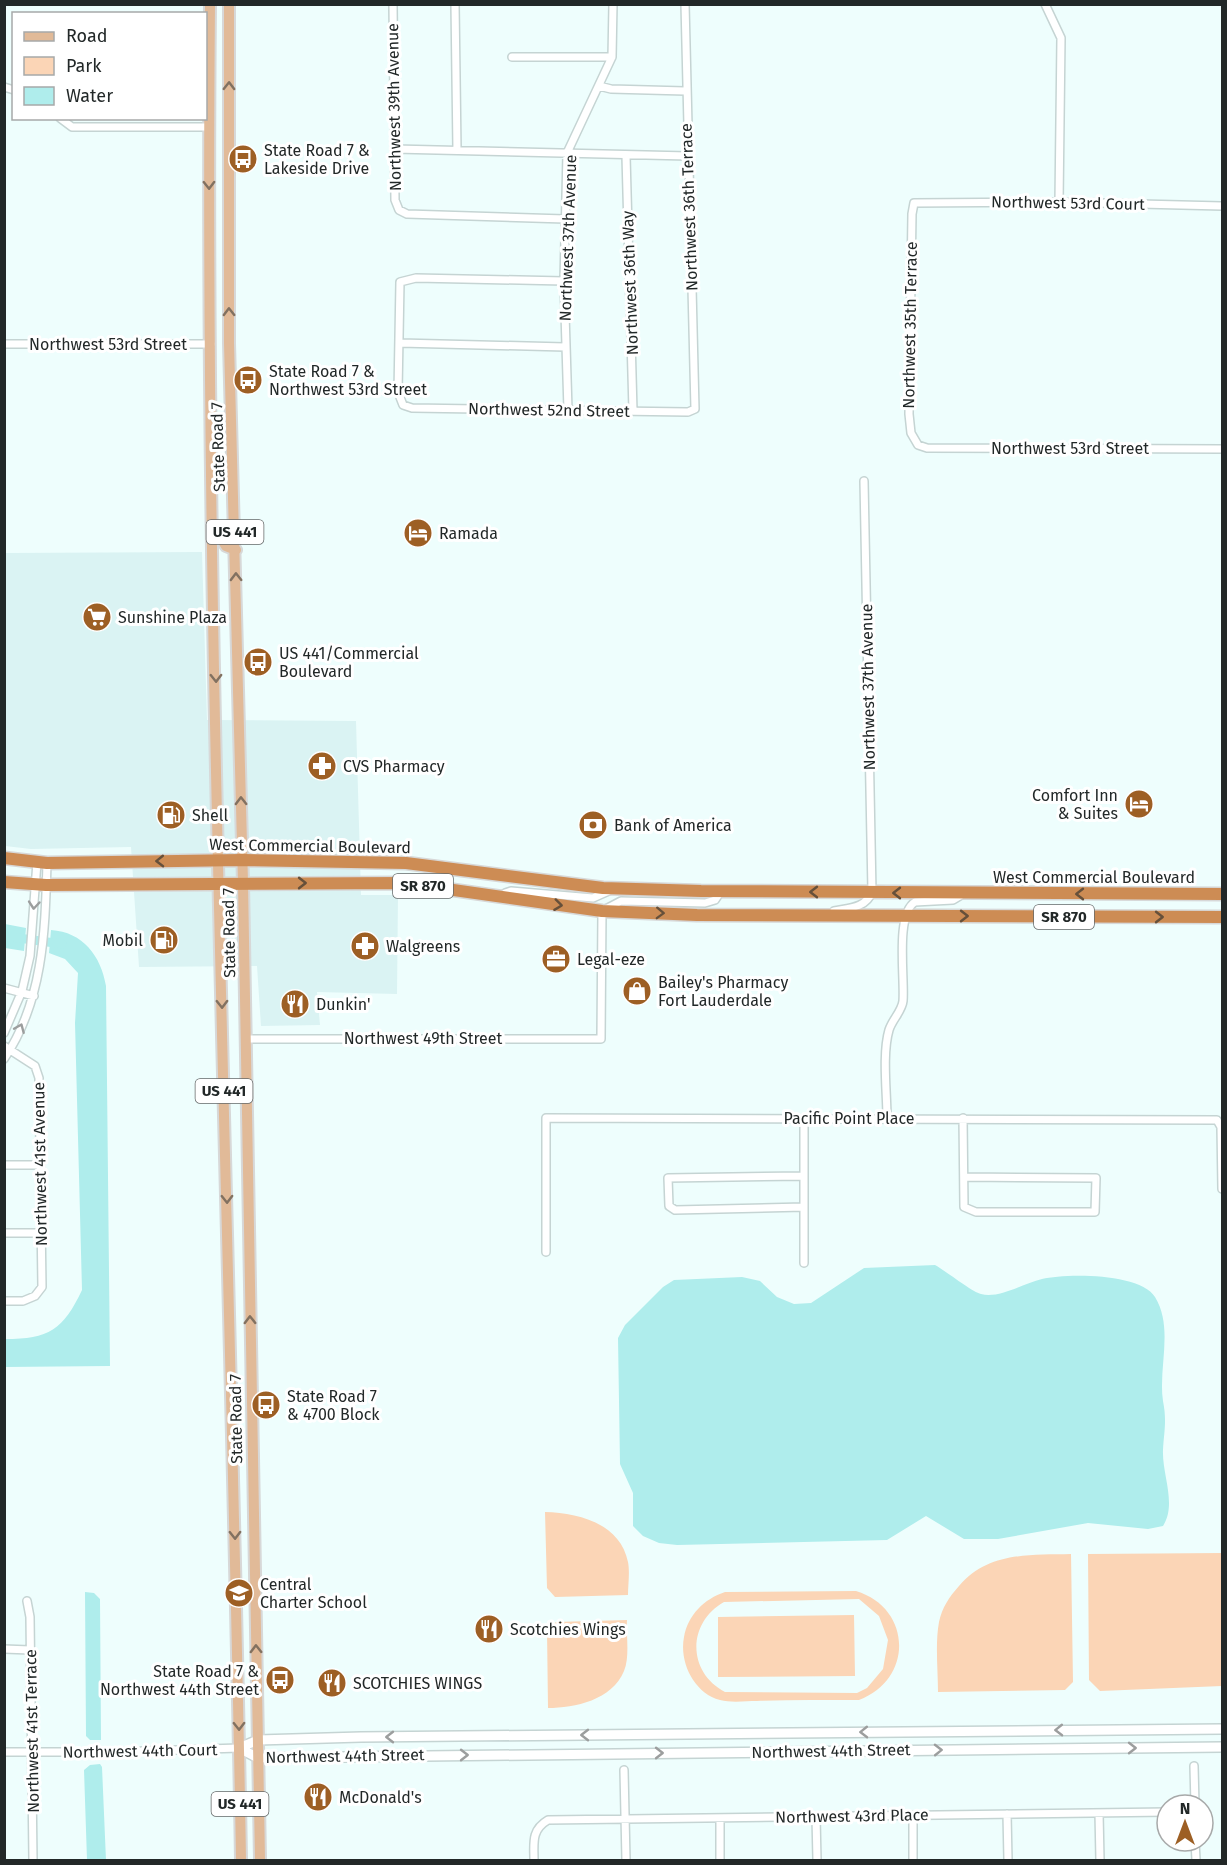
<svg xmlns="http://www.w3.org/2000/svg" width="1227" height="1865" font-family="'Fira Sans',sans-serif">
	<rect width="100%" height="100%" fill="#eefefd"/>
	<path fill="#daf3f3" d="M 202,552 L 207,720 L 356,721 L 361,895 L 398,895 L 397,994 L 317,992 L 320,1025 L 261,1026 L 257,966 L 139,967 L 131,847 L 31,849 L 5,846 L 5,553 Z"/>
	<path fill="#fbd5b6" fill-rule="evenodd" d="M 545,1512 C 578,1513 620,1523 628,1562 C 630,1572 628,1585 628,1595 L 555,1597 L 547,1588 Z
		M 1222,1553 L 1222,1686 L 1100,1691 L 1089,1680 L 1088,1554 Z
		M 1071,1554 L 1073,1682 L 1065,1690 L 938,1692 C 938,1670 935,1644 939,1622 C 942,1608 949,1597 959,1586 C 988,1552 1029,1555 1071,1554 Z
		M 856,1591 C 912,1608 914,1679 859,1700 C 825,1700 791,1700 757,1701 C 746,1701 731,1703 720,1700 C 694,1693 679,1662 684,1637 C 688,1615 704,1599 725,1592 ZM 859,1599 L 879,1616 L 888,1640 L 883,1669 L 867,1688 L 857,1693 L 725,1692 C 687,1672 687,1623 724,1602 Z
		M 854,1615 L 855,1676 L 718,1677 L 718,1617 Z
		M 627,1620 C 626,1635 630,1657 624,1671 C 612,1700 575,1708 548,1708 L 547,1630 L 556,1622 Z"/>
	<path fill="#afedec" d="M 5,924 L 26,928 L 24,951 L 5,948 Z
		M 51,930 C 83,932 101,956 106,986 L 110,1366 L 5,1367 L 5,1339 C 49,1339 63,1330 82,1290 L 75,1023 L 78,973 L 65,959 L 49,953 Z
		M 935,1265 C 946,1271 972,1292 981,1294 C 999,1299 1024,1283 1042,1279 C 1066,1273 1141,1273 1155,1297 C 1174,1328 1158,1368 1163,1401 C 1167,1421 1164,1431 1163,1450 C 1162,1475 1177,1504 1163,1526 L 1148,1529 L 1088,1523 L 998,1539 L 964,1539 L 926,1516 L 887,1540 L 677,1545 L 659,1543 L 643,1536 L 633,1526 L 633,1493 L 620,1464 L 618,1338 L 625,1325 L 663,1287 L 674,1280 L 742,1277 L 760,1281 L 777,1297 L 794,1304 L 811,1303 L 864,1268 Z
		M 85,1592 L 94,1593 L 100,1599 L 101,1740 L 90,1740 L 86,1736 Z
		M 100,1764 L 102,1767 L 106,1860 L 87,1860 L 84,1770 L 90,1765 Z"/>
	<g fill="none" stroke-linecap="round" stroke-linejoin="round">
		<path stroke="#afedec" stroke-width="9" d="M 4,936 L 62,944"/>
		<g stroke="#c5d4d3" stroke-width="10">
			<path id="street" d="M 393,4 L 395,200 L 399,210 L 407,214 L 565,219
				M 455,4 L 457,150
				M 1045,4 L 1061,38 L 1059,202
				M 512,57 L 612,57
				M 599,86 L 611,89 L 685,91
				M 4,87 L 14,90
				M 60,118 L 72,127 L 208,127
				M 395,149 L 688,156
				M 626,156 L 633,411
				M 1222,206 L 1059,202 L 914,203 L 912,214 L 909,414 L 911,433 L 918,445 L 927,448 L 1222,449
				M 564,281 L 416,278 L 400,282 L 398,392 L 403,405 L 412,408 L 688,412 L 695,409 L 685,4
				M 400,343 L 565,347
				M 4,344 L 211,344
				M 568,410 L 564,281 L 567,153 L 612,57 L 613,4
				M 504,898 L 505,893 L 511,891 L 593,898 L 611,890
				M 834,911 C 849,908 866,908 872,892 L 864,481
				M 4,988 L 34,996
				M 4,1033 L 22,991 L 30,956 L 37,862
				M 246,1039 L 601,1039 L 602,911 L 621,901 L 705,903 L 715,900 L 721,891
				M 4,1046 L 35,1066 L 39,1078 L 42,1287 L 35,1296 L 23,1301 L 4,1301
				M 4,1059 C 44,1000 45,930 47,863
				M 804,1118 L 804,1263
				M 887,1118 C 887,1093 882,1054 889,1030 C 892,1020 902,1011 903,1001 C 905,979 895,914 915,902 L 953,900 L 963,894
				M 963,1118 L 964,1207 L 976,1212 L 1095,1212 L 1096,1178 L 964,1177
				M 4,1165 L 41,1165
				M 804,1176 L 668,1178 L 669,1206 L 675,1210 L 804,1207
				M 4,1233 L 42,1233
				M 546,1252 L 546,1118 L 1217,1120 L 1221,1127 L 1222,1189
				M 27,1601 L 30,1617 L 33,1860
				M 4,1649 L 30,1650
				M 4,1752 L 114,1752 L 239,1748
				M 1194,1766 L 1195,1805
				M 624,1770 L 626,1860
				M 1099,1813 L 1100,1860
				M 1007,1814 L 1008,1860
				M 913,1815 L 913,1860
				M 816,1817 L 817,1860
				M 720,1818 L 720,1860
				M 1195,1841 L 1196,1860
				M 534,1860 C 534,1843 531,1830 548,1820 L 1167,1812"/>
		</g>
		<g stroke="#c5d4d3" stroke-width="12">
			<path id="secondary" d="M 239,1748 L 258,1758 L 1222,1747
				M 239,1748 L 258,1740 L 361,1737 L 1222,1729"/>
		</g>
		<g stroke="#d7d8d8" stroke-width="14">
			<path id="primary" d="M 210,4 C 204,623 231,1242 241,1860
				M 229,4 L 229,343 L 243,883 L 260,1860
				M 216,530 L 226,546 L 236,550"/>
		</g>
		<g stroke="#d7d8d8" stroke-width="15">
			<path id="highway" d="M 4,858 L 47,863 L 242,860 L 406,863 L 603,888 L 701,891 L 1222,894
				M 4,882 L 46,885 L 404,883 L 602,911 L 697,915 L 1222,917"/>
		</g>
		<use href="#street" stroke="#fff" stroke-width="7"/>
		<use href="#secondary" stroke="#fff" stroke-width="9"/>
		<use href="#primary" stroke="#e1ba98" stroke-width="10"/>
		<use href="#highway" stroke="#cd8c54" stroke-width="12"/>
	</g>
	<defs><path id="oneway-chevron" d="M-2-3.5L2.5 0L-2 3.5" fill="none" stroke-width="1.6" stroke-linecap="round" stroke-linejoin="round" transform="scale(1.5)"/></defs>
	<g stroke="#827160">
		<use href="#oneway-chevron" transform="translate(229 86) rotate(-89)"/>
		<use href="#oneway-chevron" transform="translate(209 185) rotate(89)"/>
		<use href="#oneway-chevron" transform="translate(229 312) rotate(-91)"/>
		<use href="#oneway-chevron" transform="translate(236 577) rotate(-91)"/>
		<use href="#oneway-chevron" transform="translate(216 678) rotate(89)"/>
		<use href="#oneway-chevron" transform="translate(241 801) rotate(-91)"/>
		<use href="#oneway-chevron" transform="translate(222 1004) rotate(89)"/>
		<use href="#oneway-chevron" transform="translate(227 1199) rotate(89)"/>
		<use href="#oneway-chevron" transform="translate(250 1320) rotate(-91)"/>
		<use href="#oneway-chevron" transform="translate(235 1535) rotate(89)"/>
		<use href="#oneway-chevron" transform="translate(256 1649) rotate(-91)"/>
		<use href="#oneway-chevron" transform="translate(239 1726) rotate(89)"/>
	</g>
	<g stroke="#66503a">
		<use href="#oneway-chevron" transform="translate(160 861) rotate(179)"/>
		<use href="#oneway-chevron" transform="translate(302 883)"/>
		<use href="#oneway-chevron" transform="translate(814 892) rotate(-180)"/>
		<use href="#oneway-chevron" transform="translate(897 893) rotate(-180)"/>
		<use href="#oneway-chevron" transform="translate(1080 894) rotate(-180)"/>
		<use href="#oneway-chevron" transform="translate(558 905) rotate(7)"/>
		<use href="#oneway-chevron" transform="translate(660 913) rotate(2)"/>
		<use href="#oneway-chevron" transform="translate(964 916)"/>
		<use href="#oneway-chevron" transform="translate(1159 917)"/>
	</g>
	<g stroke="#9c9e9e">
		<use href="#oneway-chevron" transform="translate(34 905) rotate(95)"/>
		<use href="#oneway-chevron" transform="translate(20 1028) rotate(-67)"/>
		<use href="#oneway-chevron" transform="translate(1059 1730) rotate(179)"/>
		<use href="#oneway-chevron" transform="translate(864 1732) rotate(179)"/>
		<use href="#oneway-chevron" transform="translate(585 1735) rotate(180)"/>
		<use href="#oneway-chevron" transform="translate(390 1737) rotate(180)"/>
		<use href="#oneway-chevron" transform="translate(1132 1748)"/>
		<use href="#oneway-chevron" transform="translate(938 1750) rotate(-1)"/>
		<use href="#oneway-chevron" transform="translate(659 1753)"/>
		<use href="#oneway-chevron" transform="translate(464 1755)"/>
	</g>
	<defs>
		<g id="bus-disc" transform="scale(1.5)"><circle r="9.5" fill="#9d5f24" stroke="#fff"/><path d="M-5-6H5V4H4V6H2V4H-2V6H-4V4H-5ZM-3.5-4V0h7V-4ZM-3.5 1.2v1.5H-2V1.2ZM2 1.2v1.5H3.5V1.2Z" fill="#fff"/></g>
		<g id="hotel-disc" transform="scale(1.5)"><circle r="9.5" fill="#9d5f24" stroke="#fff"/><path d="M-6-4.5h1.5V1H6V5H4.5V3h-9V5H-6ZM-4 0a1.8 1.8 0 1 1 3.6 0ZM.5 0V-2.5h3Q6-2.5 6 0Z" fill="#fff"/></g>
		<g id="supermarket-disc" transform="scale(1.5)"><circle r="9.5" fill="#9d5f24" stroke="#fff"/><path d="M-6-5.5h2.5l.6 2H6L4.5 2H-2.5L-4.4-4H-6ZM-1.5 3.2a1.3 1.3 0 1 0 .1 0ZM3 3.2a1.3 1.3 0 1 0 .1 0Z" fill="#fff"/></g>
		<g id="pharmacy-disc" transform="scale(1.5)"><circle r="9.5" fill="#9d5f24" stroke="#fff"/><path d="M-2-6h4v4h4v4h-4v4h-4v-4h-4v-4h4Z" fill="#fff"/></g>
		<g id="fuel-disc" transform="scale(1.5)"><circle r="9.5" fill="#9d5f24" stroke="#fff"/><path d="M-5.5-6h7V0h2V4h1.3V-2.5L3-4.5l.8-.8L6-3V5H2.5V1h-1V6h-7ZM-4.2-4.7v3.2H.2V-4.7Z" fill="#fff"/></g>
		<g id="bank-disc" transform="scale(1.5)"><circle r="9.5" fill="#9d5f24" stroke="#fff"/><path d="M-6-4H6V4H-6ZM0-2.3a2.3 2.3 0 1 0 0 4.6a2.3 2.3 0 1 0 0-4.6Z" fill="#fff"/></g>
		<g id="office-disc" transform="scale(1.5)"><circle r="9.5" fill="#9d5f24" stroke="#fff"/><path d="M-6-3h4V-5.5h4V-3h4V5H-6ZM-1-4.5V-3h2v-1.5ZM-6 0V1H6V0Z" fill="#fff"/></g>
		<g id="shop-disc" transform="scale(1.5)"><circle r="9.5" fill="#9d5f24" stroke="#fff"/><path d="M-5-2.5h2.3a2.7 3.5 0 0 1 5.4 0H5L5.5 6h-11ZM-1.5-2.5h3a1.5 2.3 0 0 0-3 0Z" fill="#fff"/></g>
		<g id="restaurant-disc" transform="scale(1.5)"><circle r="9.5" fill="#9d5f24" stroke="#fff"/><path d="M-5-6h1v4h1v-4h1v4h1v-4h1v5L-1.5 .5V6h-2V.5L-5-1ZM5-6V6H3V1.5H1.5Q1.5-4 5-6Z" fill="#fff"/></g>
		<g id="school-disc" transform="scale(1.5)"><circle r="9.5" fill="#9d5f24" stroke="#fff"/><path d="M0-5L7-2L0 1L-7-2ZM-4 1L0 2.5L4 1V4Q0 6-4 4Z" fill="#fff"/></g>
	</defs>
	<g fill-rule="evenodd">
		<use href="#bus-disc" x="243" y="159"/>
		<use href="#bus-disc" x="248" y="380"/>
		<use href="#hotel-disc" x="418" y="533"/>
		<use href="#supermarket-disc" x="97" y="617"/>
		<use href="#bus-disc" x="258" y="662"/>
		<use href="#pharmacy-disc" x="322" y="766"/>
		<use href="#hotel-disc" x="1139" y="804"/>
		<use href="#fuel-disc" x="171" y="815"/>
		<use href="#bank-disc" x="593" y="825"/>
		<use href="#fuel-disc" x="164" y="940"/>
		<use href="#pharmacy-disc" x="365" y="946"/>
		<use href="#office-disc" x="556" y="959"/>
		<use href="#shop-disc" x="637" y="991"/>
		<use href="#restaurant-disc" x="295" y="1004"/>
		<use href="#bus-disc" x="266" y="1405"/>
		<use href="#school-disc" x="239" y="1593"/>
		<use href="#restaurant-disc" x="489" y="1629"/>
		<use href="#bus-disc" x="280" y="1680"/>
		<use href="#restaurant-disc" x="332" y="1683"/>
		<use href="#restaurant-disc" x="318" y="1797"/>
	</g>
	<g text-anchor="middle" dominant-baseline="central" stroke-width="6" stroke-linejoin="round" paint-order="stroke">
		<g fill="#fff" stroke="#646868" stroke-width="1.5">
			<rect x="206.5" y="520" width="57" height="24" rx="4.5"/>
			<rect x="393" y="874" width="60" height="24" rx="4.5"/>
			<rect x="1034" y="905" width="60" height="24" rx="4.5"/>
			<rect x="195.5" y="1079" width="57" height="24" rx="4.5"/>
			<rect x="211.5" y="1792" width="57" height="24" rx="4.5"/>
		</g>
		<g font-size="15" font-weight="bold" fill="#222828">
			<text x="235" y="532">US 441</text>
			<text x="423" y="886">SR 870</text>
			<text x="1064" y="917">SR 870</text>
			<text x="224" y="1091">US 441</text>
			<text x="240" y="1804">US 441</text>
		</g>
		<g font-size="16" fill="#222828" stroke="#fff">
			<text transform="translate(394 107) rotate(-91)">Northwest 39th Avenue</text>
			<text transform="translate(1068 203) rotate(1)">Northwest 53rd Court</text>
			<text transform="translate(689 207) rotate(-92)">Northwest 36th Terrace</text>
			<text transform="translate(568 238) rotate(-88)">Northwest 37th Avenue</text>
			<text transform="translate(630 283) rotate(-92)">Northwest 36th Way</text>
			<text transform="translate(910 325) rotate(-89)">Northwest 35th Terrace</text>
			<text x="108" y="344">Northwest 53rd Street</text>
			<text transform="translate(549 410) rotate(1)">Northwest 52nd Street</text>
			<text transform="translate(218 447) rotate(-92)">State Road 7</text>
			<text x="1070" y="448">Northwest 53rd Street</text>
			<text transform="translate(868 687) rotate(-91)">Northwest 37th Avenue</text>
			<text transform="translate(310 846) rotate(1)">West Commercial Boulevard</text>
			<text x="1094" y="877">West Commercial Boulevard</text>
			<text transform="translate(229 933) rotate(-91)">State Road 7</text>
			<text x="423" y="1038">Northwest 49th Street</text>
			<text x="849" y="1118">Pacific Point Place</text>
			<text transform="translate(40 1164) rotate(-91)">Northwest 41st Avenue</text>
			<text transform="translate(236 1419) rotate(-91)">State Road 7</text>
			<text transform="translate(32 1731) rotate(-91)">Northwest 41st Terrace</text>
			<text transform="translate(140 1751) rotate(-1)">Northwest 44th Court</text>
			<text transform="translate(831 1751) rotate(-1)">Northwest 44th Street</text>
			<text transform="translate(345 1756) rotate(-1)">Northwest 44th Street</text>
			<text transform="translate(852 1816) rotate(-1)">Northwest 43rd Place</text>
		</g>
		<g font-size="16" fill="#222828" stroke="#fff" text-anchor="start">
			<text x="264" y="150">State Road 7 &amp;<tspan x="264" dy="18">Lakeside Drive</tspan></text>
			<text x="269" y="371">State Road 7 &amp;<tspan x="269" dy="18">Northwest 53rd Street</tspan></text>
			<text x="439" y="533">Ramada</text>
			<text x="118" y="617">Sunshine Plaza</text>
			<text x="279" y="653">US 441/Commercial<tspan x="279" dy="18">Boulevard</tspan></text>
			<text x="343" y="766">CVS Pharmacy</text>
			<text x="1118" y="795" text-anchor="end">Comfort Inn<tspan x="1118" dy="18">&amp; Suites</tspan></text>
			<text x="192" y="815">Shell</text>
			<text x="614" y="825">Bank of America</text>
			<text x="143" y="940" text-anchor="end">Mobil</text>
			<text x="386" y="946">Walgreens</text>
			<text x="577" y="959">Legal-eze</text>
			<text x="658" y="982">Bailey's Pharmacy<tspan x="658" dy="18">Fort Lauderdale</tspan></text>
			<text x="316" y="1004">Dunkin'</text>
			<text x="287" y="1396">State Road 7<tspan x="287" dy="18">&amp; 4700 Block</tspan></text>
			<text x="260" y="1584">Central<tspan x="260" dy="18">Charter School</tspan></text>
			<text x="510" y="1629">Scotchies Wings</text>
			<text x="259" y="1671" text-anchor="end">State Road 7 &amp;<tspan x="259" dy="18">Northwest 44th Street</tspan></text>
			<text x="353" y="1683">SCOTCHIES WINGS</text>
			<text x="339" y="1797">McDonald's</text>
		</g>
	</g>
	<rect width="1227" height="1865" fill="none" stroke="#222828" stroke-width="12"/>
	<rect x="12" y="12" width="195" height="108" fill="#ffffff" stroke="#a7a9a9" stroke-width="1.5"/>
	<rect x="24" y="32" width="30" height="9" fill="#e1ba98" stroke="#a7a9a9" stroke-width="1.5"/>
	<text x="66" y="42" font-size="18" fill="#222828">Road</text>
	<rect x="24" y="57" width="30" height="18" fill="#fbd5b6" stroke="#a7a9a9" stroke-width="1.5"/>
	<text x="66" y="72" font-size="18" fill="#222828">Park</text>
	<rect x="24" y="87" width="30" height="18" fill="#afedec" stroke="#a7a9a9" stroke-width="1.5"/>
	<text x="66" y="102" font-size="18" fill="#222828">Water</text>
	<g transform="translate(1185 1823)"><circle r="28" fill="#ffffff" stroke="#a7a9a9" stroke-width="1.5"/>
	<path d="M0-4.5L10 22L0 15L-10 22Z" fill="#9d5f24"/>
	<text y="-9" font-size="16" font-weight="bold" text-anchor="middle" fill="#222828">N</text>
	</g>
</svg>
